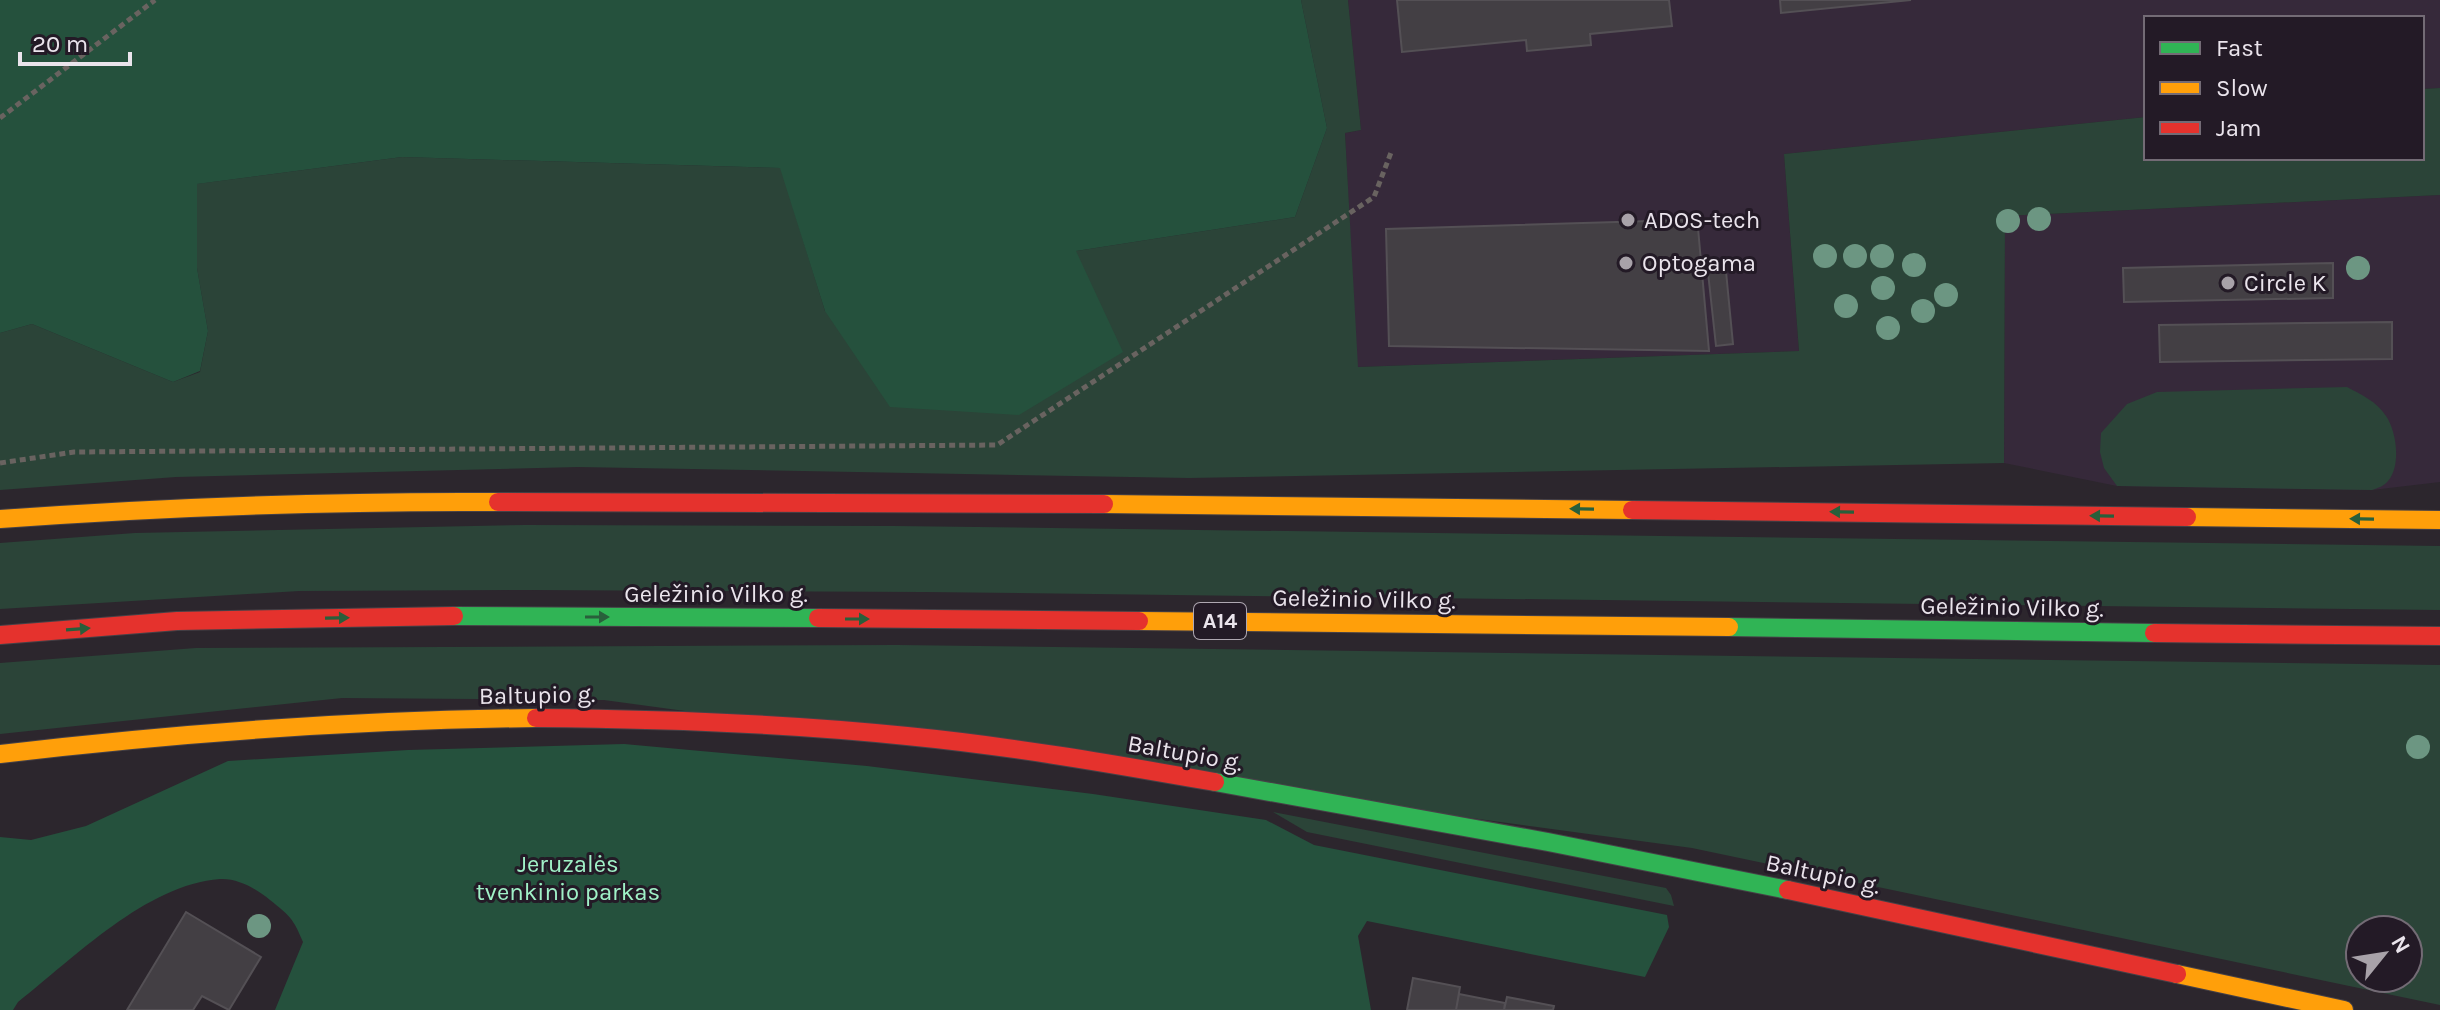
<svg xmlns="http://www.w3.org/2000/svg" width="2440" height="1010" font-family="Karla,sans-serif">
	<rect width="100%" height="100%" fill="#2c262d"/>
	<path fill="#36293a" d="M 1348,0 L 2440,0 L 2440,88 L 2422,89 L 2422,18 L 2146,18 L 2146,117 L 1784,154 L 1799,351 L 1357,367 L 1345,133 L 1361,130 Z
		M 2440,195 L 2440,482 L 2372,490 L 2117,486 L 2004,463 L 2005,216 Z"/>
	<path fill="#2b4438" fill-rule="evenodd" d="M 1301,0 L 1348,0 L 1361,130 L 1345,133 L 1358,367 L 1799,351 L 1784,154 L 2146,117 L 2146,158 L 2422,158 L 2422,89 L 2440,88 L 2440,195 L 2005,216 L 2004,463 L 1189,478 L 578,467 L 176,477 L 0,490 L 0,333 L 32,324 L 173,382 L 200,372 L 208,331 L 197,268 L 196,184 L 402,157 L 781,168 L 825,311 L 1076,251 L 1295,217 L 1327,128 Z
		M 2347,387 C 2362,395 2376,401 2386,416 C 2397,432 2401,466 2388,481 C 2384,486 2378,488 2372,490 L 2117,486 L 2104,468 L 2100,452 L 2101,433 L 2127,404 L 2157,392 Z
		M 525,525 L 895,526 L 2440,546 L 2440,610 L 924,592 L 531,590 L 299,591 L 0,609 L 0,543 L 135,533 Z
		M 897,645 L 2440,665 L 2440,1005 L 1692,848 L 604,700 L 342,698 L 0,734 L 0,663 L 196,648 ZM 2360,930 L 2408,930 L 2408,978 L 2360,978 Z
		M 1273,812 L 1666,888 L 1671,895 L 1674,906 L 1307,832 Z"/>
	<path fill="#25513d" d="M 0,0 L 1301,0 L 1327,128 L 1295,217 L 1076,251 L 1123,352 L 1019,415 L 890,407 L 825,311 L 780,168 L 402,157 L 197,184 L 197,268 L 208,331 L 200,371 L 173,382 L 32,324 L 0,333 Z
		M 624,744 L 867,766 L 1093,794 L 1266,820 L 1314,845 L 1667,915 L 1669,927 L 1645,977 L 1367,921 L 1358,936 L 1371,1010 L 275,1010 L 303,942 C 293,918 290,916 270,900 C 257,889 238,878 220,879 C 147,884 74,958 18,1002 L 13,1010 L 0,1010 L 0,837 L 31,840 L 86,826 L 228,761 L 408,750 Z"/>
	<path fill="#433f44" stroke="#545055" stroke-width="2" d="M 1397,0 L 1669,0 L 1672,26 L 1590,34 L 1591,45 L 1527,51 L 1526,40 L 1402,52 Z
		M 1780,0 L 1911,0 L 1781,13 Z
		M 1683,220 L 1683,229 L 1698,228 L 1709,351 L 1389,346 L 1386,229 Z
		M 1725,261 L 1733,344 L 1716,346 L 1707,263 Z
		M 2333,263 L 2333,298 L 2124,302 L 2123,268 Z
		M 2392,322 L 2392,359 L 2160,362 L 2159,325 Z
		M 186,912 L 261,957 L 229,1010 L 202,996 L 193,1010 L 127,1010 Z
		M 1413,978 L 1460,987 L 1456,1010 L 1407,1010 Z
		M 1459,994 L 1505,1003 L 1504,1010 L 1456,1010 Z
		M 1507,997 L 1554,1006 L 1553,1010 L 1504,1010 Z"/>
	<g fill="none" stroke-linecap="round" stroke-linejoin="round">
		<g stroke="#464147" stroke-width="20">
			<path id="fast" d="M 454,616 L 818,618
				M 1729,627 L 2154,633
				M 1215,782 L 1548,842 L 1788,890"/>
		</g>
		<g stroke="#464147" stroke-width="20">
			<path id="slow" d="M 1104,504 L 1632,510
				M 2187,517 L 2440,520
				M 0,519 C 166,507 332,501 498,502
				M 1139,621 L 1729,627
				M 0,754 C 178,733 356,720 536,718
				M 2177,974 L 2344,1010"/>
		</g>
		<g stroke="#464147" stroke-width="20">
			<path id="jam" d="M 498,502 L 1104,504
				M 1632,510 L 2187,517
				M 818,618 L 1139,621
				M 2154,633 L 2440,636
				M 0,635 L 177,621 L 454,616
				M 536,718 C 660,719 784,723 907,736 C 1010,746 1113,764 1215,782
				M 1788,890 L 2177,974"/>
		</g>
		<path stroke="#696360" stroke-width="5" stroke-dasharray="6 4" stroke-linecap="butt" d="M 0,118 L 155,0
			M 0,463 L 74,452 L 997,445 L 1374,197 L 1392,150"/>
		<use href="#fast" stroke="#30b455" stroke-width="18"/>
		<use href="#slow" stroke="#ff9f0a" stroke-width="18"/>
		<use href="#jam" stroke="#e5322d" stroke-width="18"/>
	</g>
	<g fill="#6c9682">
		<circle cx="2039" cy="219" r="12"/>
		<circle cx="2008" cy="221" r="12"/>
		<circle cx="1825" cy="256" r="12"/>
		<circle cx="1855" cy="256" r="12"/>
		<circle cx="1882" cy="256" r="12"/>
		<circle cx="1914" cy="265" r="12"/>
		<circle cx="2358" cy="268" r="12"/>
		<circle cx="1883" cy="288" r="12"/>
		<circle cx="1946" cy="295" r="12"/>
		<circle cx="1846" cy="306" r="12"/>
		<circle cx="1923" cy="311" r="12"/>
		<circle cx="1888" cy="328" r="12"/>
		<circle cx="2418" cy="747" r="12"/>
		<circle cx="259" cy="926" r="12"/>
	</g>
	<defs><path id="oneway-solid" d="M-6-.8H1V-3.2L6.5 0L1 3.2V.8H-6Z" transform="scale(2)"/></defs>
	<g fill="#295f3b">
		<use href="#oneway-solid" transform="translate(1582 509) rotate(-179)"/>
		<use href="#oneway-solid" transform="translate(1842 512) rotate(-179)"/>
		<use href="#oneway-solid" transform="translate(2102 516) rotate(-179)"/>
		<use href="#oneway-solid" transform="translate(2362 519) rotate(-179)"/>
		<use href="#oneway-solid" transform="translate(597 617)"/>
		<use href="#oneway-solid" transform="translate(337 618) rotate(-1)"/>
		<use href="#oneway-solid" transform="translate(857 619)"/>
		<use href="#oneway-solid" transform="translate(78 629) rotate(-4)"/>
	</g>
	<g fill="#a8a2a9" stroke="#231a26" stroke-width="3">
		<circle cx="1628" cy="220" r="8"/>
		<circle cx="1626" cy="263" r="8"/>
		<circle cx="2228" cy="283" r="8"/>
	</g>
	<g text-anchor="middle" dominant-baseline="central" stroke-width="6" stroke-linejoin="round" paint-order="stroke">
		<rect fill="#231a26" stroke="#aea7b1" stroke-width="2" x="1194" y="603" width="52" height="36" rx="6"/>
		<g font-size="22" font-weight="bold" fill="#eae4ec">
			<text x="1220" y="621">A14</text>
		</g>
		<g font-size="24" fill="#eae4ec" stroke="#231a26" text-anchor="start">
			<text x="1644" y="220">ADOS-tech</text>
			<text x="1642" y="263">Optogama</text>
			<text x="2244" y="283">Circle K</text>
		</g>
		<g font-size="24" fill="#eae4ec" stroke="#231a26">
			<text x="716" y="594">Geležinio Vilko g.</text>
			<text transform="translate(1364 599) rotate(1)">Geležinio Vilko g.</text>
			<text transform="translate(2012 607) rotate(1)">Geležinio Vilko g.</text>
			<text transform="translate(537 695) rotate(-1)">Baltupio g.</text>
			<text transform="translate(1185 753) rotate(10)">Baltupio g.</text>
			<text transform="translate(1823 874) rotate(12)">Baltupio g.</text>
		</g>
		<g font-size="24" fill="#a0f1c7" stroke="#231a26">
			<text x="568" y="864">Jeruzalės<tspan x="568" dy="28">tvenkinio parkas</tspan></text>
		</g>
	</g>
	<rect x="2144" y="16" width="280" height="144" fill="#231a26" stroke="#736b75" stroke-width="2"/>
	<rect x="2160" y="42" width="40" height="12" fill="#30b455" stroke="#736b75" stroke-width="2"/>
	<text x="2216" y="56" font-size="24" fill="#eae4ec">Fast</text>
	<rect x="2160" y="82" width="40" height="12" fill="#ff9f0a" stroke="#736b75" stroke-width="2"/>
	<text x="2216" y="96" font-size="24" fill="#eae4ec">Slow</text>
	<rect x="2160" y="122" width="40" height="12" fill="#e5322d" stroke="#736b75" stroke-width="2"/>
	<text x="2216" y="136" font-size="24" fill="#eae4ec">Jam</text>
	<g transform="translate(2384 954) rotate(60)"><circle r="38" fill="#231a26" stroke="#736b75" stroke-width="2"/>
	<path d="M0-6L14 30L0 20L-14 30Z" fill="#a8a2a9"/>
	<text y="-12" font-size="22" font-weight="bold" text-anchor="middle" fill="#eae4ec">N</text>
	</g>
	<path d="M20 52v12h110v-12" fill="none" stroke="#eae4ec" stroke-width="4"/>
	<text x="32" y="52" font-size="24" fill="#eae4ec" stroke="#231a26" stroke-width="6" paint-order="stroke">20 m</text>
</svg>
